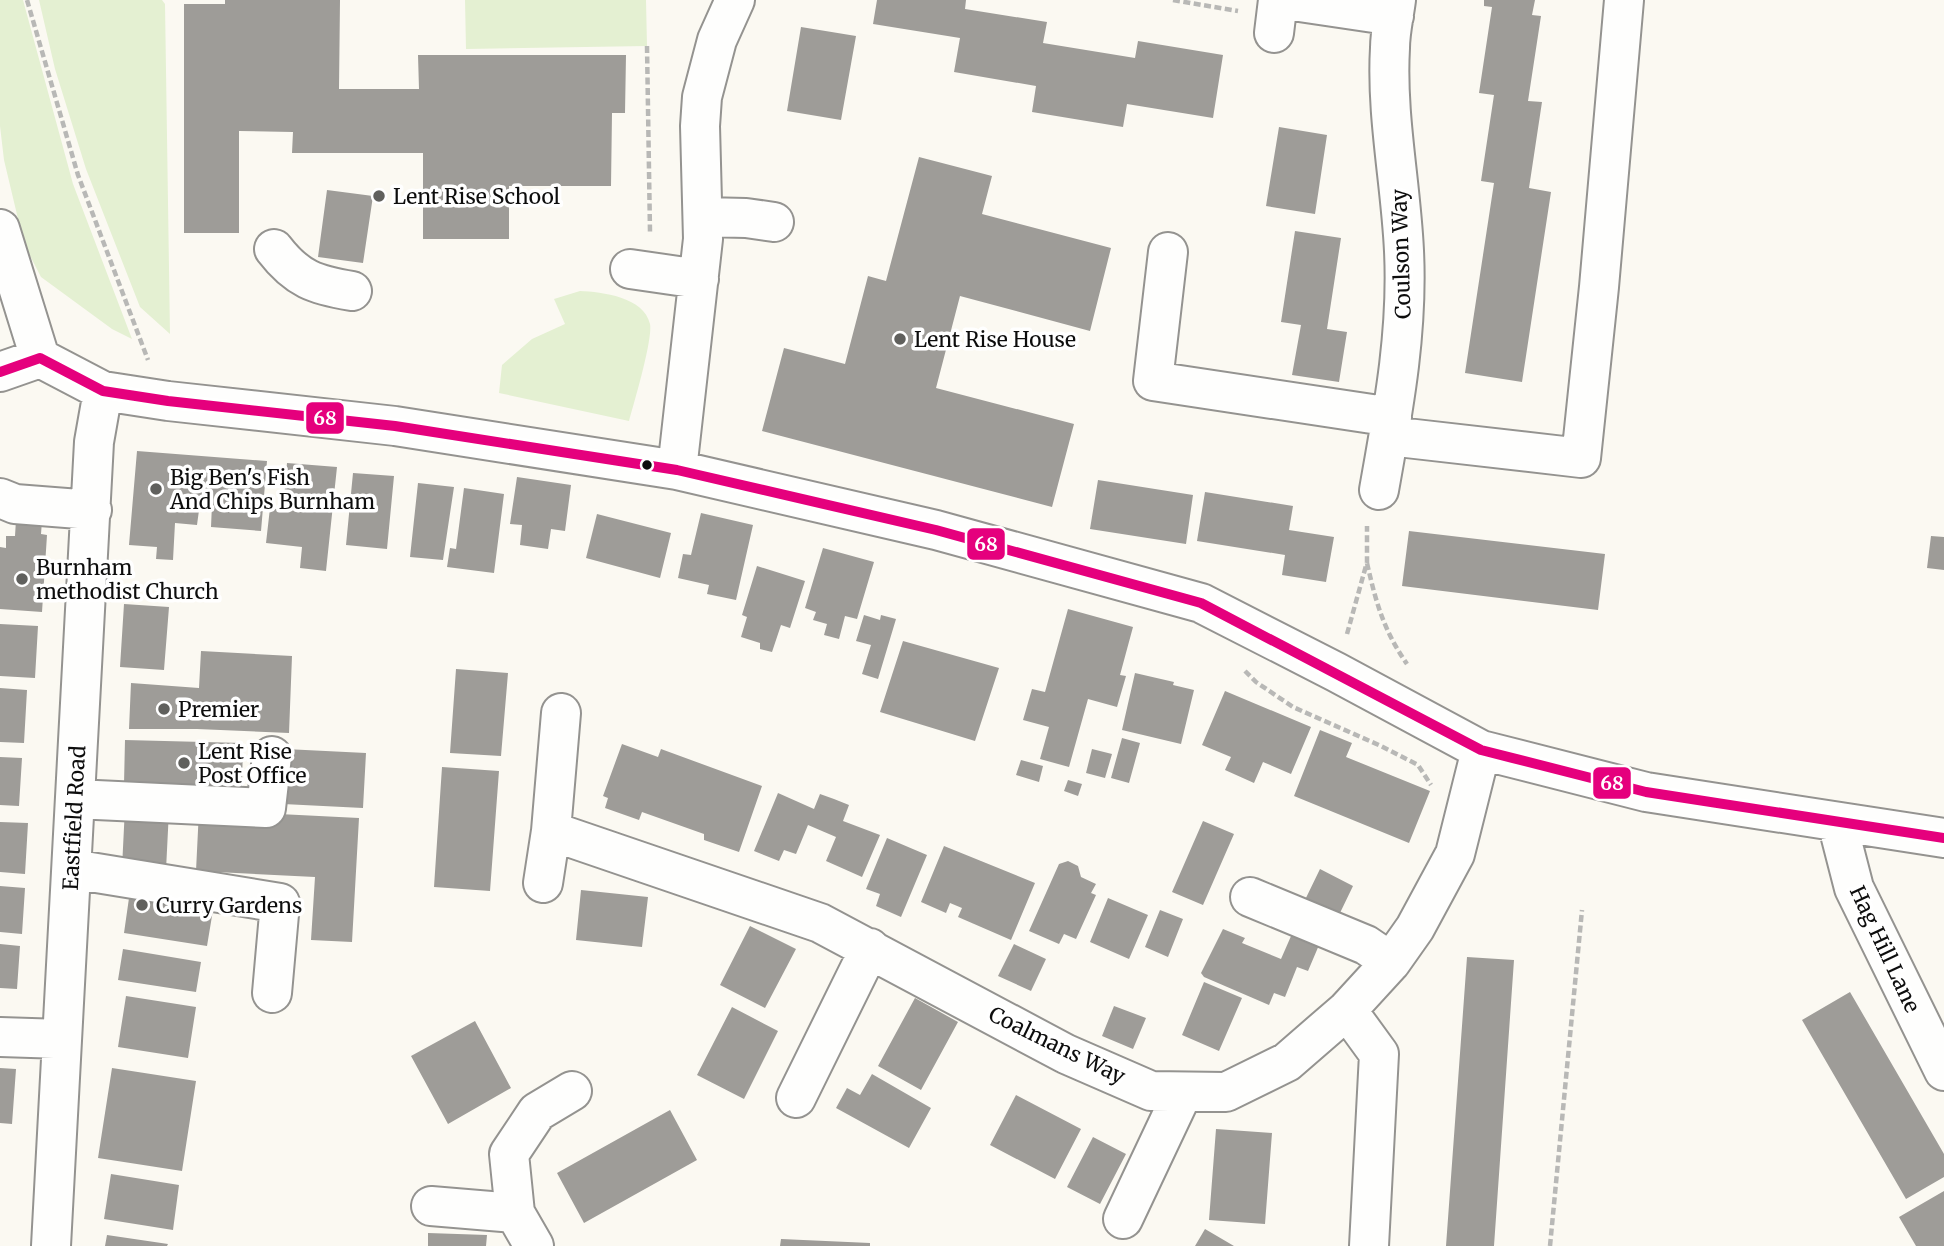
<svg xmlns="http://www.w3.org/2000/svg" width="1944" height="1246" font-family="Merriweather,serif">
	<rect width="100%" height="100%" fill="#fbf9f2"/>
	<path fill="#e4f0d2" d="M 0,0 L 23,0 L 73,184 L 132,339 L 112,329 L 41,277 L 24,244 L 4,160 L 0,126 Z
		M 39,0 L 162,0 L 165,4 L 170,334 L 140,307 L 86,169 L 55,69 Z
		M 465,0 L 646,0 L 647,46 L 466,49 Z
		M 580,291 C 602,292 644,297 650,324 C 653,339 634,403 629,421 L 499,393 L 502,365 L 532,339 L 565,324 L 554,299 Z"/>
	<path fill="#9e9c98" d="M 225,0 L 340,0 L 339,89 L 419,89 L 418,55 L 626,55 L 625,113 L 612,113 L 611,186 L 509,186 L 509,239 L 423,239 L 423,153 L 292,153 L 293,132 L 239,131 L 239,233 L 184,233 L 184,4 L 225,4 Z
		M 877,0 L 966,0 L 965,9 L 1047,22 L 1043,43 L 1135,58 L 1138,41 L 1223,55 L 1213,118 L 1127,104 L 1123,127 L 1032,112 L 1036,86 L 954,72 L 960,38 L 873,24 Z
		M 1484,0 L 1535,0 L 1532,15 L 1541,16 L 1528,101 L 1542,102 L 1529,188 L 1551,192 L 1522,382 L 1465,373 L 1494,183 L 1481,181 L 1494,95 L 1479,93 L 1492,7 L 1484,6 Z
		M 801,27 L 856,36 L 841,120 L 787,111 Z
		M 1279,127 L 1327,135 L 1315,214 L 1266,206 Z
		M 919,157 L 992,176 L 982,214 L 1111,248 L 1090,331 L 960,296 L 936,388 L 1074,424 L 1052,507 L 762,431 L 784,348 L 845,364 L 868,276 L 886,281 Z
		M 327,190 L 373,196 L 363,263 L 318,257 Z
		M 1295,231 L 1341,238 L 1327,329 L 1347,332 L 1339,382 L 1292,375 L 1301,325 L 1281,322 Z
		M 137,451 L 267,461 L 261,531 L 211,527 L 212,504 L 200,503 L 197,525 L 175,523 L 173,560 L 156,559 L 157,547 L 129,545 Z
		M 287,463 L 337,467 L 326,571 L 300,568 L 302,547 L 266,543 L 270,508 L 283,510 Z
		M 353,473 L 394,476 L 387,549 L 346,545 Z
		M 517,477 L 571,485 L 565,531 L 551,529 L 548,549 L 520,545 L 522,525 L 510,524 Z
		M 1098,480 L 1193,495 L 1186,544 L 1090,529 Z
		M 418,483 L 454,487 L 443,560 L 410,557 Z
		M 464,488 L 504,494 L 494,573 L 447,567 L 450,548 L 456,549 Z
		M 1205,492 L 1293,506 L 1289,530 L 1334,537 L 1326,582 L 1282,575 L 1285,555 L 1197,541 Z
		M 701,513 L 753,525 L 736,600 L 707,594 L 709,585 L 678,578 L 683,554 L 691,555 Z
		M 597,514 L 671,533 L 660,578 L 586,558 Z
		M 16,520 L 42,521 L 41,534 L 47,535 L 42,612 L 0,609 L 0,547 L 6,548 L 6,536 L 15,536 Z
		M 1409,531 L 1605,554 L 1598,610 L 1402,586 Z
		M 1931,536 L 1944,537 L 1944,570 L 1927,568 Z
		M 823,548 L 874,562 L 857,619 L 845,616 L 839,639 L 824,635 L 827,624 L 813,620 L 816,612 L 805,608 Z
		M 757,566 L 805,581 L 790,628 L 781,625 L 772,652 L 760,649 L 760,643 L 741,637 L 747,617 L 742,615 Z
		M 124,604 L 169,607 L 164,670 L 120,667 Z
		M 1068,609 L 1133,627 L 1120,675 L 1126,676 L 1117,707 L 1088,699 L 1069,767 L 1040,759 L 1049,727 L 1023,720 L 1032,689 L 1045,692 Z
		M 864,615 L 880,620 L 881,615 L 896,619 L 878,679 L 862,674 L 871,645 L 856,641 Z
		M 0,624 L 38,626 L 35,678 L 0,676 Z
		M 903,641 L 999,668 L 975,741 L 880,712 Z
		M 201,651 L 292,656 L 289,733 L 197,729 L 129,729 L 131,683 L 199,688 Z
		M 456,669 L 508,673 L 501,756 L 450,753 Z
		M 1135,673 L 1174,682 L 1173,685 L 1194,690 L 1181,744 L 1122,730 Z
		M 0,688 L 27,690 L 24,743 L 0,742 Z
		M 1225,691 L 1311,727 L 1291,774 L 1263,762 L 1254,783 L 1225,770 L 1231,757 L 1202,745 Z
		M 1320,730 L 1352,743 L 1346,757 L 1430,791 L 1409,843 L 1294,796 Z
		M 1122,738 L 1140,743 L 1129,783 L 1111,778 Z
		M 125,740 L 243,743 L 242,787 L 124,784 Z
		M 622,744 L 658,757 L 661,749 L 762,786 L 739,852 L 704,840 L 704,834 L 642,812 L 639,820 L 605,808 L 608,798 L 603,796 Z
		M 285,749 L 366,753 L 363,808 L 283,804 Z
		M 1092,749 L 1112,754 L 1105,778 L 1086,773 Z
		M 0,757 L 22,758 L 19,806 L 0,805 Z
		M 1021,760 L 1043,766 L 1039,782 L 1016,775 Z
		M 442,767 L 499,771 L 490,891 L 434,887 Z
		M 1068,780 L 1082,784 L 1078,796 L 1064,791 Z
		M 778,793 L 814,809 L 820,794 L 834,799 L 849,805 L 843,821 L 880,835 L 862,877 L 826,861 L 836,837 L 808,825 L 796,854 L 784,850 L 779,861 L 754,851 Z
		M 125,807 L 169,810 L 166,870 L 122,868 Z
		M 199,810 L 359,818 L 352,942 L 311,940 L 315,877 L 196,871 Z
		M 1203,821 L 1234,834 L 1203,905 L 1172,892 Z
		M 0,822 L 28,823 L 25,874 L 0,872 Z
		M 887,838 L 927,855 L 901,917 L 876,906 L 880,894 L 866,889 Z
		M 944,846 L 1035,883 L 1011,940 L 958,917 L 962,908 L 950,903 L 946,913 L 921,902 Z
		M 1068,861 L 1078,866 L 1081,877 L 1096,884 L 1091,893 L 1096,895 L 1076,939 L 1064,934 L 1059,944 L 1029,931 L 1059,864 Z
		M 1320,869 L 1353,886 L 1339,915 L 1304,902 Z
		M 0,886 L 25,888 L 22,934 L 0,932 Z
		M 581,890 L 648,897 L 642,947 L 576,940 Z
		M 130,891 L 214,904 L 207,946 L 124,933 Z
		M 1108,898 L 1148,915 L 1129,959 L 1090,942 Z
		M 1160,910 L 1183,919 L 1168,957 L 1145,947 Z
		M 750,926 L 796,949 L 765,1008 L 720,985 Z
		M 1295,927 L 1322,938 L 1308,971 L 1297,967 L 1285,997 L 1274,993 L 1269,1005 L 1204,977 L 1201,973 L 1223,929 L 1245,938 L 1242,943 L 1281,959 Z
		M 0,944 L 20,946 L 17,989 L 0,988 Z
		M 1014,944 L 1046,959 L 1031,991 L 998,976 Z
		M 123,949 L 201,962 L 196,992 L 118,980 Z
		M 1467,957 L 1514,960 L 1494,1246 L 1446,1246 Z
		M 1204,982 L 1242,998 L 1219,1051 L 1182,1035 Z
		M 1850,992 L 1944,1154 L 1944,1177 L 1906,1199 L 1802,1020 Z
		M 126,996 L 196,1007 L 188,1058 L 118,1047 Z
		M 915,998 L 958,1022 L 921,1090 L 878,1066 Z
		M 1114,1006 L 1146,1018 L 1133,1049 L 1102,1036 Z
		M 732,1007 L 778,1031 L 744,1099 L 697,1075 Z
		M 475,1021 L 511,1088 L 448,1124 L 411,1056 Z
		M 0,1068 L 16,1069 L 12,1124 L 0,1123 Z
		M 112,1068 L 196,1081 L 182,1171 L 98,1158 Z
		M 872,1074 L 931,1108 L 909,1148 L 836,1108 L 847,1088 L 860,1095 Z
		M 1016,1095 L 1081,1129 L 1055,1179 L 990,1145 Z
		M 670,1110 L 697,1160 L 584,1223 L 557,1173 Z
		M 1216,1129 L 1272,1133 L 1265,1224 L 1209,1220 Z
		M 1093,1137 L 1126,1154 L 1100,1204 L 1067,1187 Z
		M 111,1174 L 179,1185 L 173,1230 L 104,1219 Z
		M 1944,1191 L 1944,1246 L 1916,1246 L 1899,1217 Z
		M 1205,1229 L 1234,1246 L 1195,1246 Z
		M 428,1233 L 487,1235 L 486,1246 L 428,1246 Z
		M 107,1235 L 168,1244 L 167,1246 L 105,1246 Z
		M 781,1239 L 870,1243 L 870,1246 L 780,1246 Z"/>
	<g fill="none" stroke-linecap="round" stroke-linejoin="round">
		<g stroke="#949390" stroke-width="42">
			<path id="minor" d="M 1286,0 L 1394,16
				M 1274,33 L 1278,0
				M 703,217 L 746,218 L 774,222
				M 0,229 L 40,358
				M 274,249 C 297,279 315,285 352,291
				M 1168,252 L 1153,381 L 1392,417
				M 630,269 L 699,279
				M 0,372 L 40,358 L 103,391 L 168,401 L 395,426 L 677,470 L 936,530 L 1201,603 L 1336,672 L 1481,750 L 1646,792 L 1944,838
				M 1389,436 L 1581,458 L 1599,287 L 1624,0
				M 677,470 L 703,239 L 700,126 L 702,97 L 717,40 L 735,0
				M 1379,490 C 1393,411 1408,333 1404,251 C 1401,184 1386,115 1390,48 C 1390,32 1394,16 1396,0
				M 0,498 L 15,504 L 92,510
				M 75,799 L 266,808 L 272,756
				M 1837,822 L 1854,888 L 1944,1071
				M 551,831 L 820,923 L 1066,1054 L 1151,1091 L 1226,1092 L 1287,1062 L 1347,1010 L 1391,962 L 1415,928 L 1455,854 L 1481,750
				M 72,869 L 280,903 L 272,993
				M 543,883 L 551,831 L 561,713
				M 1250,897 L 1366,945 L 1391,962
				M 1347,1010 L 1379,1054 L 1369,1246
				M 0,1037 L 62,1039
				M 796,1098 L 870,948
				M 431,1206 L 515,1213
				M 1123,1219 L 1183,1092
				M 51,1246 L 94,442 L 103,391
				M 534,1246 L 515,1213 L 509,1154 L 537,1112 L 572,1091"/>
		</g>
		<path stroke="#b8b8b6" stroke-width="4.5" stroke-dasharray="7 3.5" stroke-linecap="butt" d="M 27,0 L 78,175 L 148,360
			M 1173,0 L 1238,11
			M 647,46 L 650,232
			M 1367,563 C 1376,603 1384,631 1407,664
			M 1347,634 L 1367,562 L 1367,526
			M 1245,671 L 1256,682 L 1293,707 L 1381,746 L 1418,765 L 1431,785
			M 1550,1246 L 1582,910"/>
		<use href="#minor" stroke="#fefefd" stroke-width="38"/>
		<g stroke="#fff" stroke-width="16">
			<path id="bus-1" d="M 0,372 L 40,358 L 103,391 L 168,401 L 395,426 L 677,470 L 936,530 L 1201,603 L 1481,750 L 1646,792 L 1944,838"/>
		</g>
		<use href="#bus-1" stroke="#e5007d" stroke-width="10"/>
	</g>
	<g fill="#60605d" stroke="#fff" stroke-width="2.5">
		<circle cx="379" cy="196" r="7"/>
		<circle cx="900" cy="339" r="7"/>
		<circle cx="156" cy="489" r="7"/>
		<circle cx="22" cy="579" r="7"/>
		<circle cx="164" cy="709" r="7"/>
		<circle cx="184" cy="763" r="7"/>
		<circle cx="142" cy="905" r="7"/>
	</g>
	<circle fill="#0d0d0d" stroke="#fff" stroke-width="2.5" cx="647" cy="465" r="6"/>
	<g text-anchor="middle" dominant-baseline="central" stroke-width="7" stroke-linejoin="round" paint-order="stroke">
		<g font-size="21" fill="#0d0d0d" stroke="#fff" text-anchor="start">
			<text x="393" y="196">Lent Rise School</text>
			<text x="914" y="339">Lent Rise House</text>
			<text x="170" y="477">Big Ben's Fish<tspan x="170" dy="24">And Chips Burnham</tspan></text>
			<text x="36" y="567">Burnham<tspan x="36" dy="24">methodist Church</tspan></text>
			<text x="178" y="709">Premier</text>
			<text x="198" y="751">Lent Rise<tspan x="198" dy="24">Post Office</tspan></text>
			<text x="156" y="905">Curry Gardens</text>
		</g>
		<g font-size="21" fill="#0d0d0d" stroke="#fff">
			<text transform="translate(1401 254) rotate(-92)">Coulson Way</text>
			<text transform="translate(74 818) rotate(-87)">Eastfield Road</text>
			<text transform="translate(1885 949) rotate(65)">Hag Hill Lane</text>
			<text transform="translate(1057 1045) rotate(26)">Coalmans Way</text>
		</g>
	</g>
	<g stroke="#fff" stroke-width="2.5">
		<rect x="305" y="401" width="40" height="34" rx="7" fill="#e5007d"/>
		<rect x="966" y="527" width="40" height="34" rx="7" fill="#e5007d"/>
		<rect x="1592" y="766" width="40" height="34" rx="7" fill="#e5007d"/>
	</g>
	<g font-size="19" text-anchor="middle" font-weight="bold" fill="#fff">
		<text x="325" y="425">68</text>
		<text x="986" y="551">68</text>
		<text x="1612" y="790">68</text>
	</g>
</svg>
